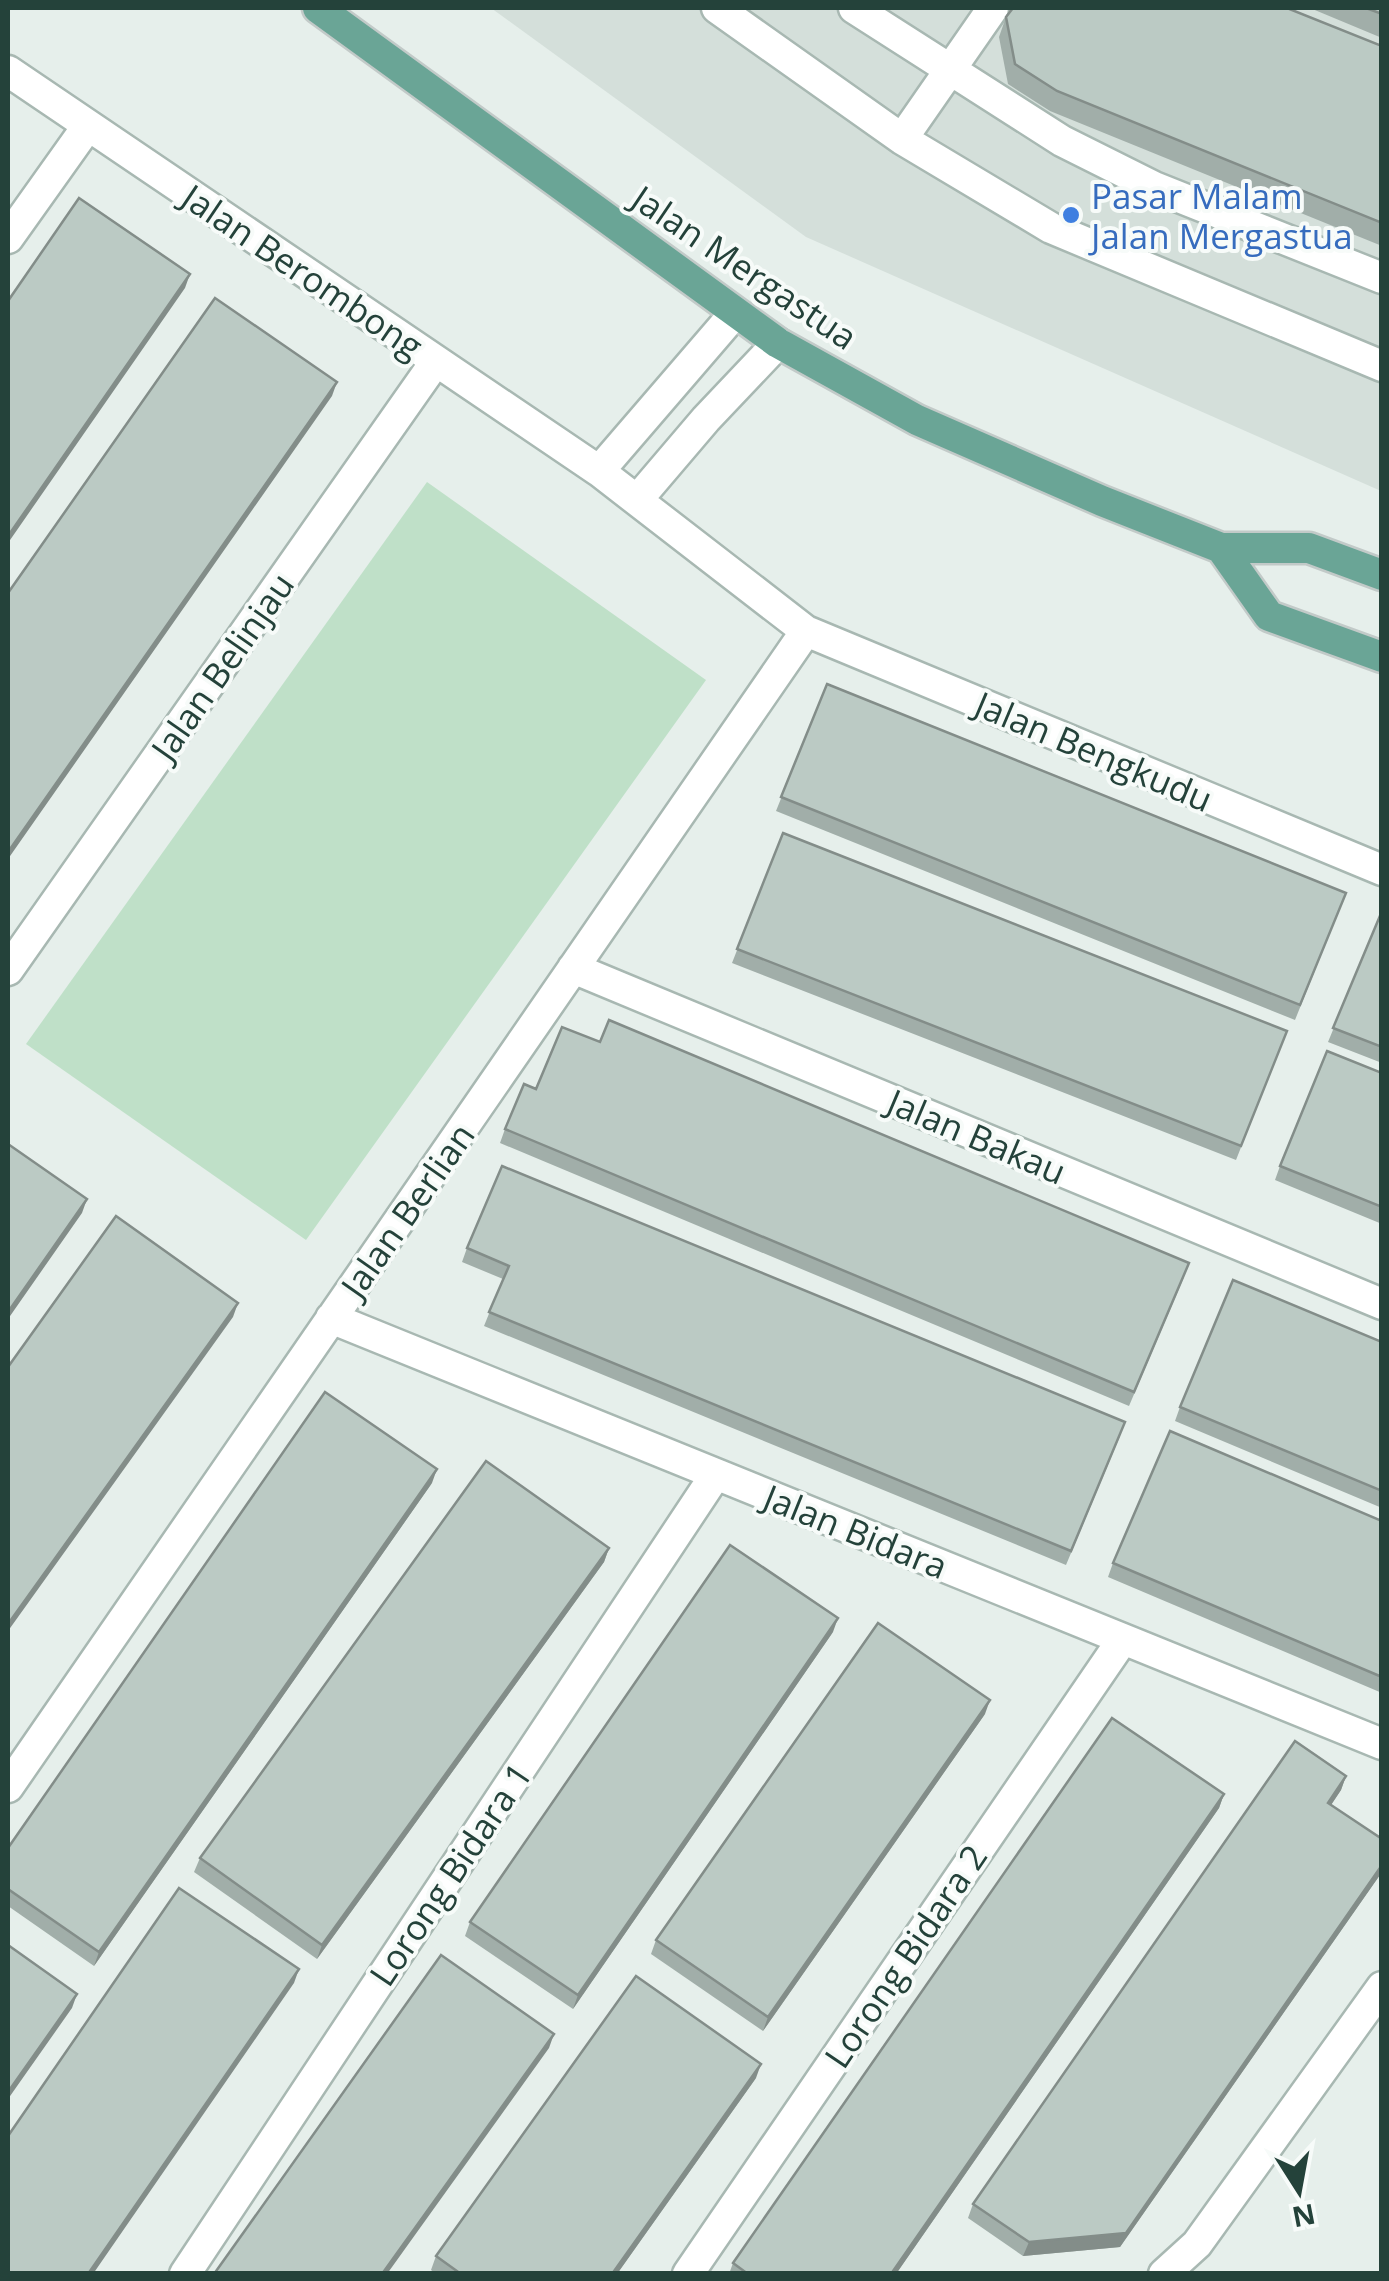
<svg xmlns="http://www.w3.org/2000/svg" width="1389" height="2281" font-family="'Open Sans',sans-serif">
	<rect width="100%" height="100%" fill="#e6efeb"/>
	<path fill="#d4dfda" d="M 491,8 L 1381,8 L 1381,491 L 806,237 Z"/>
	<path fill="#bfe0c8" d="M 427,482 L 706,680 L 306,1240 L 26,1044 Z"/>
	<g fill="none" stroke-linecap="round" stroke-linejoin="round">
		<g stroke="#a8b8b2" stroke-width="35">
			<path id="minor" d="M 717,8 L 902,139 L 1051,228 L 1382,366
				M 854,8 L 1062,141 L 1154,187 L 1382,278
				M 8,71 L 599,471 L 806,631 L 1382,870
				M 902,139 L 993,8
				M 8,238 L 87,127
				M 599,471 L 735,313
				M 637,500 L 706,419 L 778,343
				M 573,968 L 1382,1304
				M 8,970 L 436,361
				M 331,1318 L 1382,1744
				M 8,1787 L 806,631
				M 185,2274 L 716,1474
				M 688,2274 L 1123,1639
				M 1164,2274 L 1197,2244 L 1382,1987"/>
		</g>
		<g stroke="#c2cac8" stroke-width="35">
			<path id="major" d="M 318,8 L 778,343 L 917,420 L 1102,501 L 1221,548 L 1309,548 L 1382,575
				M 1221,548 L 1269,616 L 1382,657"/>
		</g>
		<use href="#minor" stroke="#fff" stroke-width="30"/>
		<use href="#major" stroke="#6aa596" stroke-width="30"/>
	</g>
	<path fill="#a1aea9" d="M 1310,8 L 1382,8 L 1382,38 Z
		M 1006,17 L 1382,46 L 1382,246 L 1050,111 L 1008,84 L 999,37 Z
		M 827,684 L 1346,893 L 1295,1020 L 776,811 Z
		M 783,833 L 1287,1031 L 1236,1160 L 732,963 Z
		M 1382,911 L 1382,1063 L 1328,1042 Z
		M 1382,1073 L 1382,1224 L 1275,1180 L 1280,1166 Z
		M 536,1089 L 1184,1277 L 1129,1406 L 500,1143 L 505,1129 Z
		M 467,1248 L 1120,1436 L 1066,1565 L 484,1326 L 503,1279 L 462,1262 Z
		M 1382,1342 L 1382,1508 L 1175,1421 L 1180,1407 Z
		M 432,1483 L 94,1966 L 8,1906 L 8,1848 Z
		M 1382,1521 L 1382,1693 L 1108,1577 L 1113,1563 Z
		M 609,1548 L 604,1562 L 317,1959 L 194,1872 L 200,1858 Z
		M 833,1632 L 573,2009 L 465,1936 L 470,1922 Z
		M 985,1714 L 763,2031 L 651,1954 L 656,1940 Z
		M 1346,1776 L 1341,1790 L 1331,1805 L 1382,1839 L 1382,1872 L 1120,2247 L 1023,2256 L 968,2218 L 973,2204 Z
		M 1224,1794 L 1219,1808 L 896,2274 L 729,2274 L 733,2263 Z
		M 756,2078 L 617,2274 L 436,2274 L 431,2270 L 436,2256 Z"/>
	<path fill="#838d89" d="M 190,274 L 185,288 L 8,543 L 8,536 Z
		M 337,382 L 332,396 L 8,859 L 8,852 Z
		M 87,1199 L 82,1213 L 8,1319 L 8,1312 Z
		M 238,1303 L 233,1317 L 8,1631 L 8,1624 Z
		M 437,1469 L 432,1483 L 94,1966 L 99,1952 Z
		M 609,1548 L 604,1562 L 317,1959 L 322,1945 Z
		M 838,1618 L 833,1632 L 573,2009 L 578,1995 Z
		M 990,1700 L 985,1714 L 763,2031 L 768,2017 Z
		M 1346,1776 L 1341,1790 L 1323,1817 L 1328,1803 Z
		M 1224,1794 L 1219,1808 L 896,2274 L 891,2274 Z
		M 1382,1865 L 1382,1872 L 1120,2247 L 1023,2256 L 1029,2242 Z
		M 299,1969 L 294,1983 L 93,2274 L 88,2274 Z
		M 77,1994 L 72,2008 L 8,2099 L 8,2092 Z
		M 554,2034 L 549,2048 L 387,2274 L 382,2274 Z
		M 761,2064 L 756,2078 L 617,2274 L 612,2274 Z"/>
	<path fill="#bbcac4" stroke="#838d89" stroke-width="2.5" d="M 1013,8 L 1287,8 L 1382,46 L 1382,223 L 1057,91 L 1015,64 L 1006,17 Z
		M 1366,8 L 1382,8 L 1382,14 Z
		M 79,198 L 190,274 L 8,536 L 8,301 Z
		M 215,298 L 337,382 L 8,852 L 8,593 Z
		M 827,684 L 1346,893 L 1300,1005 L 781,797 Z
		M 783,833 L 1287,1031 L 1241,1146 L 737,949 Z
		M 1382,911 L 1382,1047 L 1333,1028 Z
		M 609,1020 L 1189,1263 L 1134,1392 L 505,1129 L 524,1084 L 536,1089 L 562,1027 L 600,1042 Z
		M 1327,1051 L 1382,1073 L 1382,1207 L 1280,1166 Z
		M 8,1144 L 87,1199 L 8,1312 Z
		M 502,1166 L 1125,1422 L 1071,1551 L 489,1312 L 509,1266 L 467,1248 Z
		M 116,1216 L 238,1303 L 8,1624 L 8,1367 Z
		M 1233,1280 L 1382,1342 L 1382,1491 L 1180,1407 Z
		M 325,1392 L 437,1469 L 99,1952 L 8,1889 L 8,1848 Z
		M 1170,1431 L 1382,1521 L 1382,1677 L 1113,1563 Z
		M 486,1461 L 609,1548 L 322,1945 L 200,1858 Z
		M 730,1545 L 838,1618 L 578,1995 L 470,1922 Z
		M 878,1623 L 990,1700 L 768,2017 L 656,1940 Z
		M 1112,1718 L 1224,1794 L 891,2274 L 748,2274 L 733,2263 Z
		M 1295,1741 L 1346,1776 L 1328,1803 L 1382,1839 L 1382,1865 L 1126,2233 L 1029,2242 L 973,2204 Z
		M 179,1888 L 299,1969 L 88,2274 L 8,2274 L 8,2136 Z
		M 8,1945 L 77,1994 L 8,2092 Z
		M 441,1955 L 554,2034 L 382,2274 L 214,2274 Z
		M 636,1976 L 761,2064 L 612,2274 L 461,2274 L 436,2256 Z"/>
	<circle fill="#3f7fe0" stroke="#f7fbf9" stroke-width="4" cx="1071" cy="215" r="10"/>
	<g text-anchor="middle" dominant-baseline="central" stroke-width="8" stroke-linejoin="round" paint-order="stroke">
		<g font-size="35" fill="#366cbe" stroke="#f7fbf9" text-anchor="start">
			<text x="1091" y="195">Pasar Malam<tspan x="1091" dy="40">Jalan Mergastua</tspan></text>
		</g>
		<g font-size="35" fill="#24423a" stroke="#f7fbf9">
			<text transform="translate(745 267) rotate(34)">Jalan Mergastua</text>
			<text transform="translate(303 271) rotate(34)">Jalan Berombong</text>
			<text transform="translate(222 666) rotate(-55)">Jalan Belinjau</text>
			<text transform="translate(1094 751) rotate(23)">Jalan Bengkudu</text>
			<text transform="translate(977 1136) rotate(23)">Jalan Bakau</text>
			<text transform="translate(407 1210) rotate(-55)">Jalan Berlian</text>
			<text transform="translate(856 1531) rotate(22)">Jalan Bidara</text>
			<text transform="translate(450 1874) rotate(-56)">Lorong Bidara 1</text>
			<text transform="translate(905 1956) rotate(-56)">Lorong Bidara 2</text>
		</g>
	</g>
	<rect width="1389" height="2281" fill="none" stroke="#24423a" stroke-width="20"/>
	<g transform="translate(1299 2191) rotate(169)" stroke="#f7fbf9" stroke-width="8" paint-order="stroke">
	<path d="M0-8L18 38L0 25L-18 38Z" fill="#24423a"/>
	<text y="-15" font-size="28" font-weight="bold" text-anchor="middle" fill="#24423a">N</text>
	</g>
</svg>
